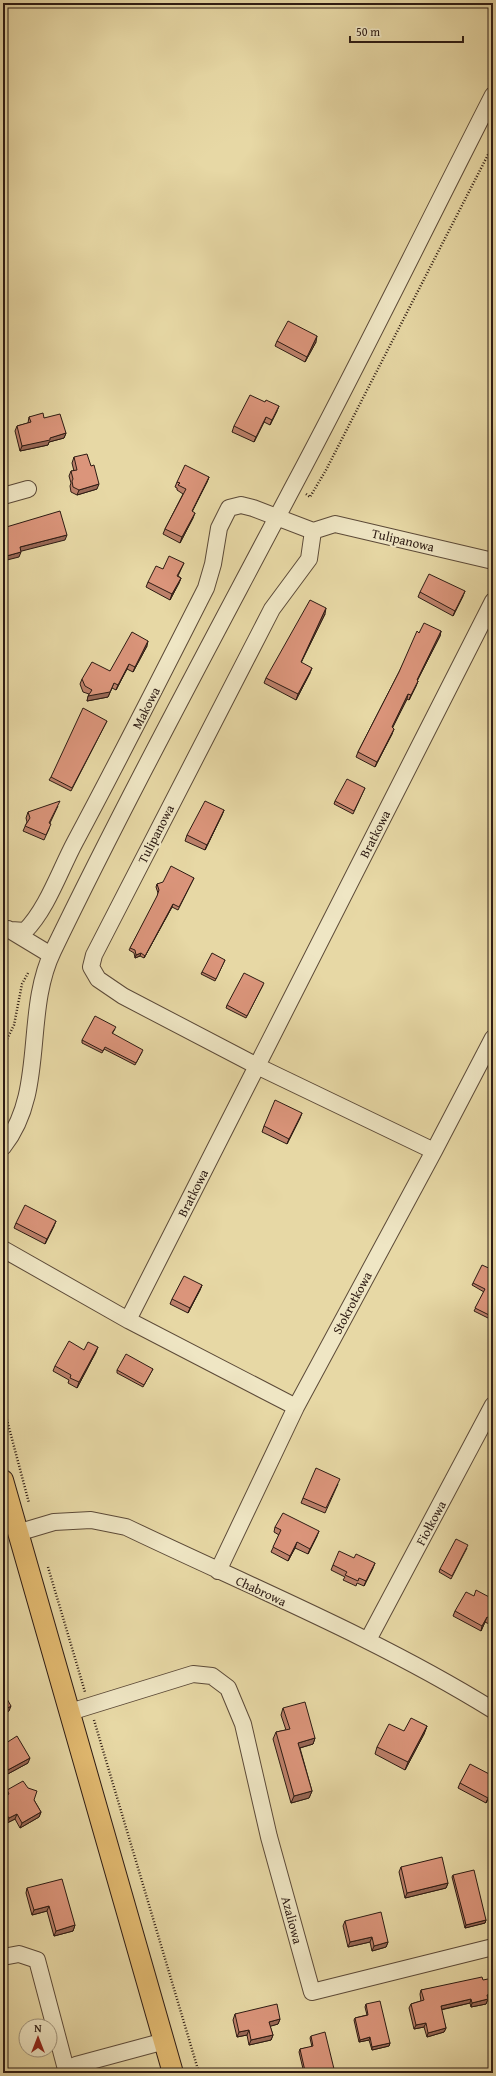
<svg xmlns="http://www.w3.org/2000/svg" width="496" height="2076" font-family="'Gentium Book Plus',serif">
	<rect width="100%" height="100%" fill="#e7d8a5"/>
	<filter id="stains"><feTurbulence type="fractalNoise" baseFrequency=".005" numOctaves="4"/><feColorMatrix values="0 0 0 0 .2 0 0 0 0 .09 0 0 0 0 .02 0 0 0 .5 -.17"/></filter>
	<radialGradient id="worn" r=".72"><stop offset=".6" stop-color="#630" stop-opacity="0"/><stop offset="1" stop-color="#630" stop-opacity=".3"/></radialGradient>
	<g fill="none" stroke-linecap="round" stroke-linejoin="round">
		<g stroke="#5c4a38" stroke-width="18">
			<path id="minor" d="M 3,496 L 28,489
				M 313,531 L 309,559 L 272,609 L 94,955 L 91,967 L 98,979 L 123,996 L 257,1066 L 434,1151
				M 8,929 L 51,955
				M 11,930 L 25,931 C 47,909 60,870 75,842 C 120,758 163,673 206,588 L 213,564 L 219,528 L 229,508 L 241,505 L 253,508 L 313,531 L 335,524 L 493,561
				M 3,1147 C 47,1092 23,1013 53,951 C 129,794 212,641 293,487 C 362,358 426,226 493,95
				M 3,1249 L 128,1320 L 296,1407
				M 128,1320 L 493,601
				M 17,1533 L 54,1522 L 91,1520 L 126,1527 C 249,1586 377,1638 493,1710
				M 218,1571 L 296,1407 L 434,1151 L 493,1038
				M 368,1640 L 493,1405
				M 70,1712 L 193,1674 L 212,1676 L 228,1688 L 243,1724 L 269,1837 L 312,1992 L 493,1947
				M 3,1957 L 19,1954 L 37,1960 L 67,2073
				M 70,2073 L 76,2065 L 165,2041"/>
		</g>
		<g stroke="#2d1b13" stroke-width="22">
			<path id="major" d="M 3,1480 L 173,2073"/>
		</g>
		<path stroke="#2d1b13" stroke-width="2.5" stroke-dasharray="1 2" stroke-linecap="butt" d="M 306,494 L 310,497 L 326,470 L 493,145
			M 3,1047 L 14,1025 L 22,984 L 28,973
			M 3,1405 L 29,1503
			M 48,1567 L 85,1692
			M 94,1720 L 199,2073"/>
		<use href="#minor" stroke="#efe6c4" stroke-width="16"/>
		<use href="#major" stroke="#e4bc72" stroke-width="20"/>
	</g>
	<path fill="#bc806a" stroke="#2d1b13" d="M 277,341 L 316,342 L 305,362 L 275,346 Z
		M 277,411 L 270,425 L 264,422 L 254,442 L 232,432 L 234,426 Z
		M 29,417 L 44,418 L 66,433 L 64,438 L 49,442 L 48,445 L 20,451 L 15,431 L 17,426 L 28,423 Z
		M 74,457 L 97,489 L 77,495 L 71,492 L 70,486 L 71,483 L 69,476 L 71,471 L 74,471 L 72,463 Z
		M 209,477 L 207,482 L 192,511 L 193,518 L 180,543 L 163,534 L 165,529 L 183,494 L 177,490 L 177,488 L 175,487 L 177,482 Z
		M 184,563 L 178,576 L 181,578 L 179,583 L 170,600 L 146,587 L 148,582 L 163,569 Z
		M 420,592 L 463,596 L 453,616 L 418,597 Z
		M 325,614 L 301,662 L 310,673 L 296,700 L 264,683 L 266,678 Z
		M 441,631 L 440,636 L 417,681 L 418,681 L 416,686 L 409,700 L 407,699 L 392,728 L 392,734 L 375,767 L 356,757 L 358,752 L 419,633 Z
		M 147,646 L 133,672 L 127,669 L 116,690 L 112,688 L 108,697 L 87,701 L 89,694 L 83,692 L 80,684 L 82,679 L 110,671 Z
		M 107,721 L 71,791 L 49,780 L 51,777 Z
		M 365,788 L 353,814 L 334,804 L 335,801 Z
		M 58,806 L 50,823 L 49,829 L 44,840 L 23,831 L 27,822 L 26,818 L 28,812 Z
		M 224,810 L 222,815 L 205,850 L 185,841 L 187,835 Z
		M 194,878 L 178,910 L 172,907 L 144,958 L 140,956 L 135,958 L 134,953 L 129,950 L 157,898 L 158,893 L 156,887 L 157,884 Z
		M 225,960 L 215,981 L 201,974 L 202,972 Z
		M 263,985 L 246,1018 L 226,1008 L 227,1005 Z
		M 115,1029 L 112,1034 L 142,1052 L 135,1065 L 104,1049 L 102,1053 L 82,1043 L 82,1040 Z
		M 300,1118 L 287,1144 L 262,1132 L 264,1126 Z
		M 16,1223 L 54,1226 L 45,1244 L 14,1228 Z
		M 493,1270 L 493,1318 L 492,1320 L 474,1311 L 484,1292 L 472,1285 L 473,1283 Z
		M 202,1285 L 200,1290 L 188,1313 L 170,1304 L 172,1299 Z
		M 96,1352 L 77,1388 L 68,1383 L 69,1380 L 53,1371 L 55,1366 Z
		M 153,1369 L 143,1387 L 117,1373 L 117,1370 Z
		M 338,1484 L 325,1513 L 301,1503 L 303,1498 Z
		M 275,1527 L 317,1536 L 308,1554 L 295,1548 L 288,1561 L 271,1552 L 279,1535 L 274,1532 Z
		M 467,1548 L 451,1579 L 439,1572 L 440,1569 Z
		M 333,1565 L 373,1568 L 364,1586 L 357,1583 L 356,1586 L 343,1580 L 345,1577 L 331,1570 Z
		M 493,1595 L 493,1626 L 485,1622 L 481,1631 L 453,1616 L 455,1611 L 474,1596 L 491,1598 Z
		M 283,1708 L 315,1738 L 313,1744 L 300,1748 L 312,1791 L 309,1798 L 291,1803 L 273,1739 L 276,1732 L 286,1730 L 281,1715 Z
		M 427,1726 L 424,1734 L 405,1770 L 375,1754 L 377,1747 L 404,1731 Z
		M 3,1745 L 28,1763 L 4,1776 L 3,1774 Z
		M 460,1783 L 493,1790 L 486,1803 L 458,1788 Z
		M 7,1790 L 34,1800 L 41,1812 L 39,1817 L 20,1828 L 15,1819 L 7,1823 L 5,1820 L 3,1819 L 3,1797 L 6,1796 Z
		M 401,1867 L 448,1883 L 446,1888 L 405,1898 L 399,1872 Z
		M 453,1875 L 486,1920 L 485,1923 L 465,1928 L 452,1877 Z
		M 27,1888 L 75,1925 L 73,1931 L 54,1936 L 47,1911 L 32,1915 L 26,1893 Z
		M 345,1921 L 388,1942 L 386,1947 L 372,1951 L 370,1942 L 348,1947 L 343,1926 Z
		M 483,1980 L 493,1997 L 488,1998 L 488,1999 L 486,2004 L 471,2007 L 470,2003 L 441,2010 L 446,2028 L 444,2032 L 427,2037 L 424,2027 L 414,2029 L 409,2008 L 411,2004 L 421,2001 L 420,1994 L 421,1990 Z
		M 366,2004 L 390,2043 L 389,2046 L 372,2050 L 369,2040 L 359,2042 L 354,2020 L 355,2018 L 367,2015 L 365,2007 Z
		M 235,2014 L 280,2019 L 278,2024 L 270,2026 L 273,2035 L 271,2040 L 249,2045 L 247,2035 L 237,2037 L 233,2020 Z
		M 311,2036 L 335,2073 L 314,2073 L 314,2072 L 308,2073 L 304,2073 L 299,2052 L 300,2049 L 312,2047 L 310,2038 Z"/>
	<path fill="#996856" stroke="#2d1b13" d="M 317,336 L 316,342 L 305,362 L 307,357 Z
		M 279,406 L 277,411 L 270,425 L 272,420 Z
		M 266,417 L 264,422 L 254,442 L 256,437 Z
		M 66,433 L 64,438 L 49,442 L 48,445 L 20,451 L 22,446 Z
		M 209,477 L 207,482 L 190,516 L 192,511 Z
		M 99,484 L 97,489 L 77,495 L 79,490 Z
		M 195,513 L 193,518 L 180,543 L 182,537 Z
		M 67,535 L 65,540 L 18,552 L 20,547 Z
		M 21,552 L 19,557 L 3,561 L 3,557 Z
		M 181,578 L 179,583 L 170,600 L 172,594 Z
		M 465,591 L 463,596 L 453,616 L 455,611 Z
		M 326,608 L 325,614 L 299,667 L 301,662 Z
		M 441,631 L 440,636 L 415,685 L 417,680 Z
		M 148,641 L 147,646 L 133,672 L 135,667 Z
		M 129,664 L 127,669 L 116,690 L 118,685 Z
		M 312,668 L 310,673 L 296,700 L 298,694 Z
		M 418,681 L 416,686 L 409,700 L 411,695 Z
		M 114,683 L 108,697 L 87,701 L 88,696 Z
		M 408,694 L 407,699 L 390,733 L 392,727 Z
		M 394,729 L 392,734 L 375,767 L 377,762 Z
		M 224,810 L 222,815 L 205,850 L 207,845 Z
		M 173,904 L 172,907 L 144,958 L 145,956 Z
		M 141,953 L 140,956 L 135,958 L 136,955 Z
		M 302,1113 L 300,1118 L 287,1144 L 289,1139 Z
		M 56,1221 L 54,1226 L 45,1244 L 47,1239 Z
		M 202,1285 L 200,1290 L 188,1313 L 190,1308 Z
		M 98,1347 L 96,1352 L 77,1388 L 79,1382 Z
		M 319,1531 L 317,1536 L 308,1554 L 310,1549 Z
		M 297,1542 L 295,1548 L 288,1561 L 290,1556 Z
		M 375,1563 L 373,1568 L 364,1586 L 366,1581 Z
		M 487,1617 L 485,1622 L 481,1631 L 482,1626 Z
		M 11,1706 L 9,1711 L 3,1715 L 3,1711 Z
		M 427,1726 L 424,1734 L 405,1770 L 408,1762 Z
		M 315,1738 L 313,1744 L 296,1749 L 298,1743 Z
		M 30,1758 L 28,1763 L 4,1776 L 6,1771 Z
		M 493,1789 L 493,1790 L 486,1803 L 488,1798 Z
		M 312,1791 L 309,1798 L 291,1803 L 294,1796 Z
		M 41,1812 L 39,1817 L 20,1828 L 22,1823 Z
		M 17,1814 L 15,1819 L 7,1823 L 9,1818 Z
		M 448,1883 L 446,1888 L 405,1898 L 407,1893 Z
		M 49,1906 L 47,1911 L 32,1915 L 34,1910 Z
		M 486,1920 L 485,1923 L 465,1928 L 466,1925 Z
		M 75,1925 L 73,1931 L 54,1936 L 56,1931 Z
		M 372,1937 L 370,1942 L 348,1947 L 350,1942 Z
		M 388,1942 L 386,1947 L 372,1951 L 374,1946 Z
		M 493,1993 L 493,1997 L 485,1999 L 487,1995 Z
		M 471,1999 L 470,2003 L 439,2010 L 441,2006 Z
		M 488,1999 L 486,2004 L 471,2007 L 472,2003 Z
		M 280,2019 L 278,2024 L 268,2027 L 269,2022 Z
		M 426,2023 L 424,2027 L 414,2029 L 416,2025 Z
		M 446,2028 L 444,2032 L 427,2037 L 428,2033 Z
		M 249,2030 L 247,2035 L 237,2037 L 239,2032 Z
		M 273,2035 L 271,2040 L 249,2045 L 251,2040 Z
		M 370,2037 L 369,2040 L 359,2042 L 360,2040 Z
		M 390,2043 L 389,2046 L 372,2050 L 372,2047 Z
		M 315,2069 L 314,2072 L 308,2073 L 304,2073 L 305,2071 Z"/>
	<path fill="#db957b" stroke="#2d1b13" d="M 288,321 L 317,336 L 307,357 L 277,341 Z
		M 250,395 L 265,402 L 266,400 L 279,406 L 272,420 L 266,417 L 256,437 L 234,426 Z
		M 43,413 L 44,418 L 60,414 L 66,433 L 50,438 L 50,440 L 22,446 L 17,426 L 31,422 L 29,417 Z
		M 87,454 L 91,466 L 94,465 L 99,484 L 79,490 L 73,487 L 72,481 L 73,479 L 71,471 L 77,470 L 74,457 Z
		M 185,465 L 209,477 L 192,511 L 195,513 L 182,537 L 165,529 L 186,489 L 178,485 L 180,483 L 177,482 Z
		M 60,511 L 67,535 L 20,547 L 21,552 L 3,557 L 3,528 Z
		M 169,556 L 184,563 L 177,576 L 181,578 L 172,594 L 148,582 L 156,566 L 163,569 Z
		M 429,574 L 465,591 L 455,611 L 420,592 Z
		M 310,600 L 326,608 L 301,662 L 312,668 L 298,694 L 266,678 Z
		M 424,623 L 441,631 L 417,680 L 418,681 L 411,695 L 408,694 L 392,727 L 394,729 L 377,762 L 358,752 L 399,672 L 417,631 L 419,633 Z
		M 132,632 L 148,641 L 135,667 L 129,664 L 118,685 L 114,683 L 110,692 L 88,696 L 92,690 L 85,686 L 82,679 L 92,662 L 110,671 Z
		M 83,708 L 107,721 L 72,788 L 51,777 Z
		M 347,779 L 365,788 L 354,811 L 335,801 Z
		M 60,801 L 49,823 L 51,824 L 46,835 L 25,826 L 30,818 L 28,812 Z
		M 205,801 L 224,810 L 207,845 L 187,835 Z
		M 171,866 L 194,878 L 179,907 L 173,904 L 145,956 L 141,953 L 136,955 L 135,950 L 130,948 L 157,896 L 159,890 L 157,884 L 163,882 Z
		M 212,953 L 225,960 L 216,979 L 202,972 Z
		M 244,973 L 264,983 L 247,1016 L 227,1005 Z
		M 95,1016 L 116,1027 L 112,1033 L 143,1050 L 136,1063 L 105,1047 L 103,1051 L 82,1040 Z
		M 275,1100 L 302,1113 L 289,1139 L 264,1126 Z
		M 25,1205 L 56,1221 L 47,1239 L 16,1223 Z
		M 482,1265 L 493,1270 L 493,1317 L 475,1308 L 485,1289 L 473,1283 Z
		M 184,1276 L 202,1285 L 190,1308 L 172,1299 Z
		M 69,1341 L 84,1350 L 88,1342 L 98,1347 L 79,1382 L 70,1378 L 71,1375 L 55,1366 Z
		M 126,1354 L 153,1369 L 144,1385 L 117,1370 Z
		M 316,1468 L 340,1479 L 326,1508 L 303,1498 Z
		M 283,1513 L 319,1531 L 310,1549 L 297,1542 L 290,1556 L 273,1547 L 281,1530 L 275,1527 Z
		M 456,1539 L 468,1545 L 452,1576 L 440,1569 Z
		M 339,1551 L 354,1558 L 356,1554 L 375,1563 L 366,1581 L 359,1578 L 358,1581 L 345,1575 L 347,1572 L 333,1565 Z
		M 476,1590 L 491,1598 L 493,1595 L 493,1620 L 487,1617 L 482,1626 L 455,1611 L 466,1592 L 474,1596 Z
		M 3,1692 L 11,1706 L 3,1711 Z
		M 305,1702 L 315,1738 L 298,1743 L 312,1791 L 294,1796 L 276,1732 L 290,1729 L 283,1708 Z
		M 411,1718 L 427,1726 L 408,1762 L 377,1747 L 389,1724 L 404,1731 Z
		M 17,1736 L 30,1758 L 6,1771 L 3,1766 L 3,1745 Z
		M 470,1764 L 493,1776 L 493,1789 L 488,1798 L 460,1783 Z
		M 23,1781 L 28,1788 L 37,1791 L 34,1800 L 41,1812 L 22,1823 L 17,1814 L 9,1818 L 6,1814 L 3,1814 L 3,1797 L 9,1794 L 7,1790 Z
		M 442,1857 L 448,1883 L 407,1893 L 401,1867 Z
		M 474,1870 L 486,1920 L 466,1925 L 453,1875 Z
		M 62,1879 L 75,1925 L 56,1931 L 49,1906 L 34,1910 L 27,1888 Z
		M 381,1912 L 388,1942 L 374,1946 L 372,1937 L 350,1942 L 345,1921 Z
		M 482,1977 L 483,1980 L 493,1978 L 493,1993 L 487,1995 L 488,1999 L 472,2003 L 471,1999 L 441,2006 L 446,2028 L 428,2033 L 426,2023 L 416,2025 L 411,2004 L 424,2000 L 421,1990 Z
		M 380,2001 L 390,2043 L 372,2047 L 370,2037 L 360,2040 L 355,2018 L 368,2015 L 366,2004 Z
		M 277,2004 L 280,2019 L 269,2022 L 273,2035 L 251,2040 L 249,2030 L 239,2032 L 235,2014 Z
		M 325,2032 L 335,2073 L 316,2073 L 315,2069 L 305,2071 L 300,2049 L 313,2046 L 311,2036 Z"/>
	<g text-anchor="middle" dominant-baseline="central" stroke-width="4" stroke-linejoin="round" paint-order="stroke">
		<g font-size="13" fill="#2d1b13" stroke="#efe6c4">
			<text transform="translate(403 540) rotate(13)">Tulipanowa</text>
			<text transform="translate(146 708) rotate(-63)">Makowa</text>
			<text transform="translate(156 834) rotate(-63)">Tulipanowa</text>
			<text transform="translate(375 834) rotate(-63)">Bratkowa</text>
			<text transform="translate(193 1193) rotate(-63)">Bratkowa</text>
			<text transform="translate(352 1303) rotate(-62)">Stokrotkowa</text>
			<text transform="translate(431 1523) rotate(-62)">Fiołkowa</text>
			<text transform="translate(261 1591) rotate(25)">Chabrowa</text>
			<text transform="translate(292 1920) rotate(75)">Azaliowa</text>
		</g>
	</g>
	<rect width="496" height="2076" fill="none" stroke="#e7d8a5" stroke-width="16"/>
	<rect x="4" y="4" width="488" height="2068" fill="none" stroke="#2d1b13" stroke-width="2"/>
	<rect x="8" y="8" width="480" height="2060" fill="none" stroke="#2d1b13"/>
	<g transform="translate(38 2038)"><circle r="19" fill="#efe6c4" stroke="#a1957d"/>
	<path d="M0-3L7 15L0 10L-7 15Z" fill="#8f2418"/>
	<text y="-6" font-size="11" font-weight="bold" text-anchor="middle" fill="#2d1b13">N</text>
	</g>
	<path d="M350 36v6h113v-6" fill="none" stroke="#2d1b13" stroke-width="2"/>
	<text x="356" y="36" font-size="12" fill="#2d1b13" stroke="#efe6c4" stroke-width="3" paint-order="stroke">50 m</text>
	<rect width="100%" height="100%" filter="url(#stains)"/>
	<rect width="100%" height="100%" fill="url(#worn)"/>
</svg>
